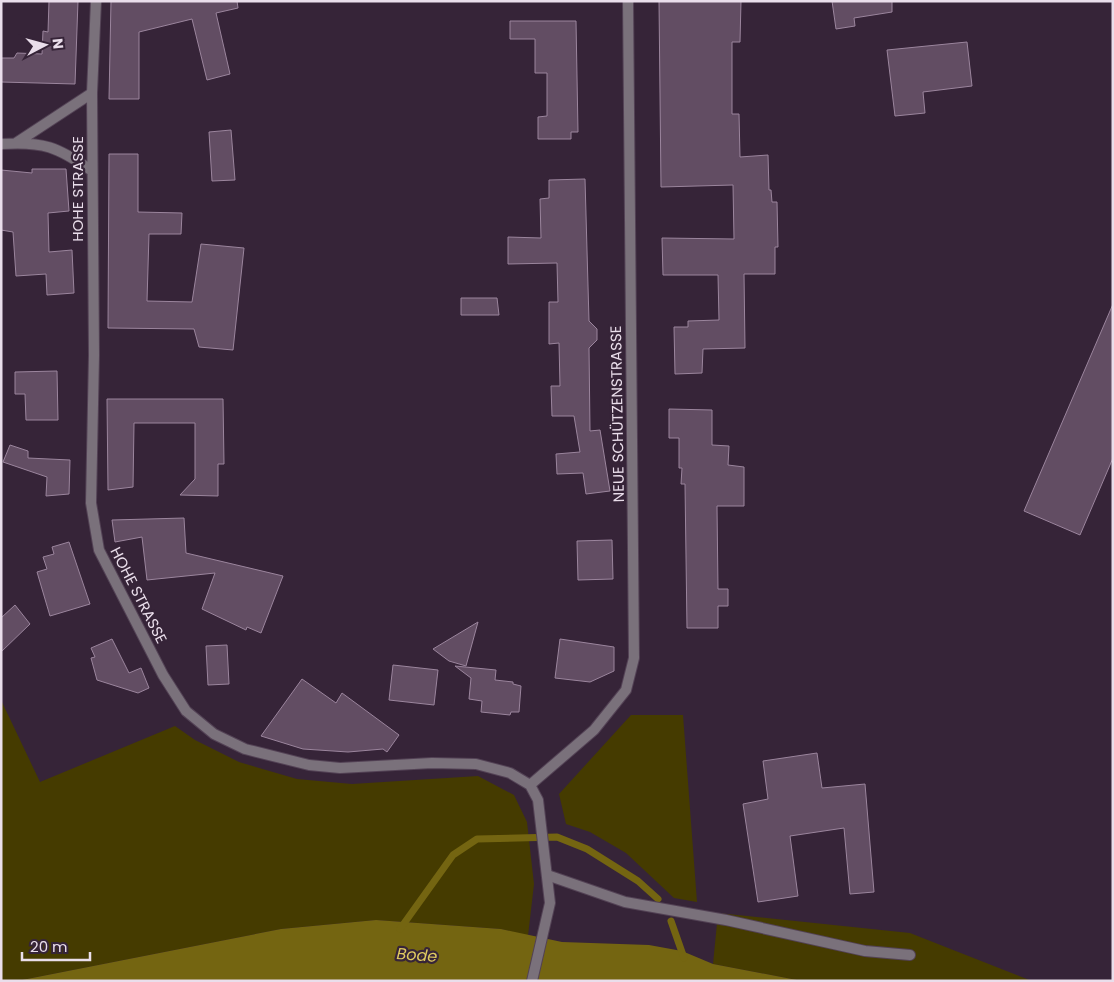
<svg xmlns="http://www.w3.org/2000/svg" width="1114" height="982" font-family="Poppins,sans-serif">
	<rect width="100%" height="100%" fill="#362438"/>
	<path fill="#453b00" d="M 1,700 L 40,782 L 175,726 L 195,740 L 239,762 L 297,779 L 352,784 L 478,776 L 514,795 L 527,822 L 534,884 L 528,936 L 501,929 L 376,920 L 281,929 L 17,981 L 1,981 Z
		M 631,715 L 683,715 L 697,902 L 674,898 L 626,853 L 590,832 L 566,824 L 559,794 Z
		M 718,913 L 910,933 L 1032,981 L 802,981 L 713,964 Z"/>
	<path fill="#746511" d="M 376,920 L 501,929 L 562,942 L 649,945 L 682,951 L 713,964 L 802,981 L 17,981 L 281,929 Z"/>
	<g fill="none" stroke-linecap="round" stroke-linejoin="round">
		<path stroke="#746511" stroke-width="7" d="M 671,921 L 684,958
			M 400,929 L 453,855 L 477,839 L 557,837 L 587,849 L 638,881 L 658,899"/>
	</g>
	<path fill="#624d63" stroke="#9b859d" d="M 49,1 L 78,1 L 75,84 L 1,82 L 1,58 L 14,58 L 17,53 L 42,54 L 43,31 L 48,32 Z
		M 111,1 L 237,1 L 238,8 L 216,13 L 230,74 L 207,80 L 192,19 L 139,32 L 139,99 L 109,99 Z
		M 659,1 L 741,1 L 740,42 L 732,42 L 732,114 L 739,114 L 740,157 L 768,155 L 769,190 L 771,190 L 772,202 L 777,202 L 778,247 L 775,247 L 775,274 L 744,274 L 745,348 L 703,349 L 702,373 L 675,374 L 674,327 L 688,327 L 688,321 L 719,320 L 718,275 L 663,275 L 662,238 L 734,239 L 733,185 L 661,187 Z
		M 832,1 L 892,1 L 892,12 L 854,18 L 855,26 L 836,29 Z
		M 510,21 L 576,21 L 578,132 L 571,132 L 571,139 L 538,139 L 538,117 L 547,116 L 547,73 L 535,73 L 535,39 L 510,39 Z
		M 967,42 L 972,86 L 923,92 L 925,113 L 895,116 L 887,50 Z
		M 231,130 L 235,180 L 212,181 L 209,132 Z
		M 109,154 L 138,154 L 138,212 L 182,213 L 181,234 L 149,234 L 147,301 L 192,302 L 201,244 L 244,248 L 233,350 L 199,347 L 194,329 L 108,328 Z
		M 32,169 L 66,169 L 69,211 L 48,213 L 49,252 L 72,250 L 74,293 L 47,295 L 46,274 L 16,276 L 13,232 L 1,230 L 1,170 L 32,173 Z
		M 585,179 L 589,321 L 597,329 L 597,340 L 589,348 L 590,431 L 600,430 L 610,491 L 586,494 L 583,473 L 557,474 L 556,454 L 580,452 L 574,416 L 552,416 L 551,386 L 560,386 L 559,343 L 549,344 L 549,302 L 558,302 L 557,263 L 508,264 L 508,237 L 541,238 L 540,199 L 549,198 L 549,180 Z
		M 461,298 L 497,298 L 499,315 L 461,315 Z
		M 1113,304 L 1113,458 L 1080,535 L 1024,511 Z
		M 57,371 L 58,420 L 26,420 L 25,394 L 15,394 L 15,372 Z
		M 107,399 L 223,399 L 224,464 L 218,464 L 218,496 L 180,495 L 195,479 L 195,423 L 134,423 L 133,487 L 108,490 Z
		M 669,409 L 712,410 L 712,445 L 729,446 L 728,465 L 744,467 L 744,506 L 717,506 L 718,589 L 728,589 L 728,606 L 718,606 L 718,628 L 687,628 L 685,484 L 681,484 L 682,468 L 679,468 L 679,438 L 669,438 Z
		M 10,445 L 28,451 L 28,458 L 70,460 L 69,494 L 46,496 L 47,477 L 3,462 Z
		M 184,518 L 186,553 L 283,576 L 261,633 L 247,627 L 246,630 L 202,609 L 215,573 L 147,580 L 142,537 L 115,542 L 112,520 Z
		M 612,540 L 613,579 L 578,580 L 577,541 Z
		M 69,542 L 90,604 L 50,616 L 37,572 L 47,569 L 43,557 L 54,554 L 52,547 Z
		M 15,605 L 30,624 L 1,652 L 1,618 Z
		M 478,622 L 466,666 L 449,661 L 433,649 Z
		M 112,639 L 129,673 L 141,668 L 149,688 L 138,693 L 97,680 L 91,658 L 95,657 L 91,648 Z
		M 560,639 L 614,647 L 614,671 L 590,682 L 555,678 Z
		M 227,645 L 229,684 L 208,685 L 206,646 Z
		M 393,665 L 438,670 L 434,705 L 389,700 Z
		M 455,666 L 496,670 L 495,680 L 513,682 L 513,684 L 521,686 L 519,712 L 511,712 L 510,715 L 481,712 L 482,701 L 469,699 L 471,678 Z
		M 302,679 L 336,703 L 342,693 L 399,735 L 387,752 L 383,749 L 348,752 L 303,749 L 261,736 Z
		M 817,753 L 822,788 L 865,784 L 874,892 L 850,894 L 844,828 L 790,836 L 798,896 L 758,902 L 743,804 L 768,799 L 763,761 Z"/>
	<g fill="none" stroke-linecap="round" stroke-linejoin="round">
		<g stroke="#534255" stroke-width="12">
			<path id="lane" d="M 547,875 L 625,902 L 726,920 L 865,951 L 910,955"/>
		</g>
		<g stroke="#534255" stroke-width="12">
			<path id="street" d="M 96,1 L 92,93 L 94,355 L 91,503 L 99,550 L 163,675 L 186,711 L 214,734 L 245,749 L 309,765 L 340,768 L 432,763 L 476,764 L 510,773 L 530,785
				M 16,143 L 92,93
				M 1,144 C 43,141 58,147 92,171
				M 530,785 L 594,730 L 626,690 L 634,658 L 628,1
				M 530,785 L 538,800 L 550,903 L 532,981"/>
		</g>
		<use href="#lane" stroke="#7a717b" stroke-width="10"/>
		<use href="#street" stroke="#7a717b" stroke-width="10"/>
	</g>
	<g text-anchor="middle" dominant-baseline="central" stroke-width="4.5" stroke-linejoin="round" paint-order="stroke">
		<g font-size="15" fill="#eadeeb" stroke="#362438">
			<text transform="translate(77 189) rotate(-90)">HOHE STRASSE</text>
			<text transform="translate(617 414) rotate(-91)">NEUE SCHÜTZENSTRASSE</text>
			<text transform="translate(139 595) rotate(63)">HOHE STRASSE</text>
		</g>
		<g font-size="16" font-style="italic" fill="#e0cb60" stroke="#362438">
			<text transform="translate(417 955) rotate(4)">Bode</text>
		</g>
	</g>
	<rect width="1114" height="982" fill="none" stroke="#eadeeb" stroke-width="5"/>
	<g transform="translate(45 45) rotate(84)" stroke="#362438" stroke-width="4" paint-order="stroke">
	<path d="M0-4L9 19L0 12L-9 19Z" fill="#eadeeb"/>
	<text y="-8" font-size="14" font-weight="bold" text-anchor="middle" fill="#eadeeb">N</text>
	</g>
	<path d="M22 952v8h68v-8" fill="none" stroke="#eadeeb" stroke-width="2.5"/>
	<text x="30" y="952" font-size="15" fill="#eadeeb" stroke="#362438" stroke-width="4" paint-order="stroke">20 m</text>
</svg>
